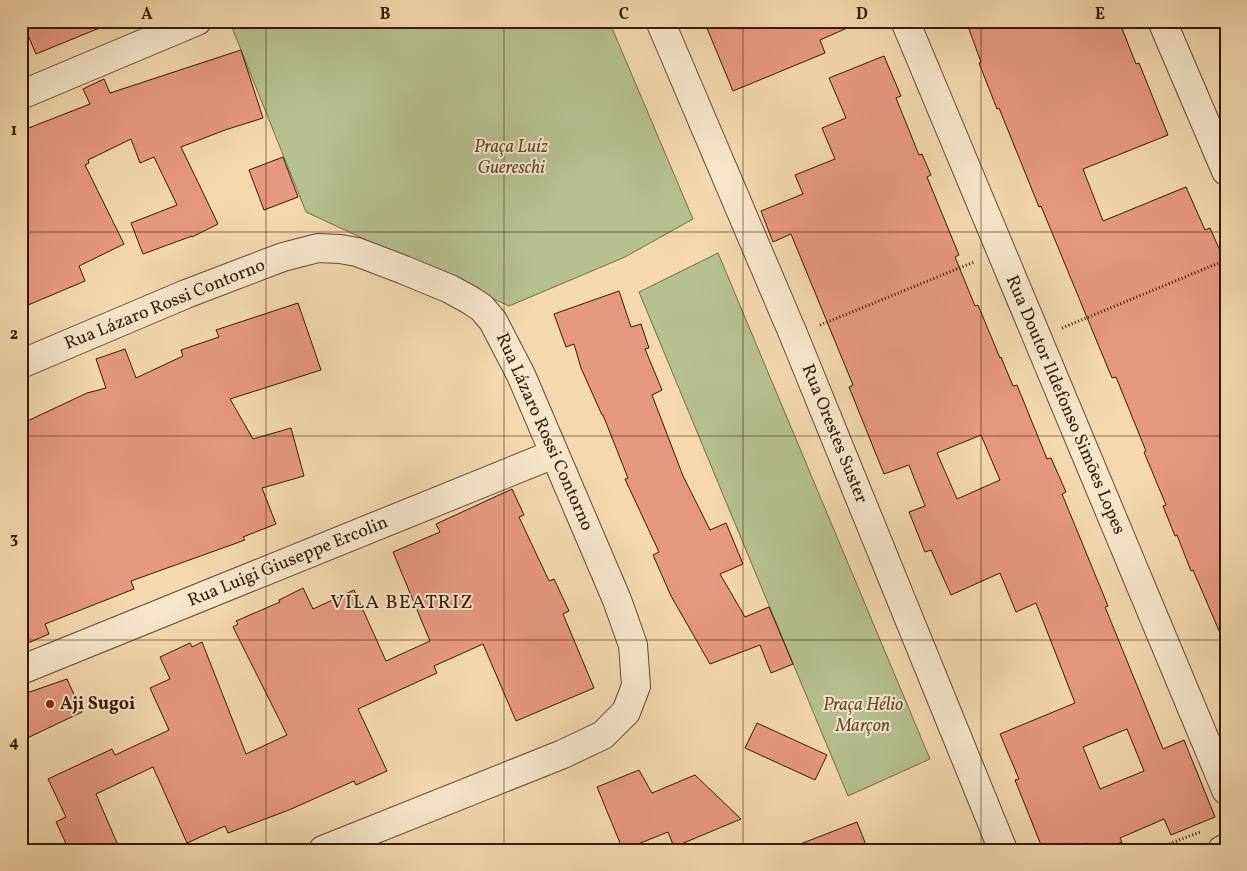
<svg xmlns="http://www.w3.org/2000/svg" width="1247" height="871" font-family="Vollkorn,serif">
	<rect width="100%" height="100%" fill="#f5d8ae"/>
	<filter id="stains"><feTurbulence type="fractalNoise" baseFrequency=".004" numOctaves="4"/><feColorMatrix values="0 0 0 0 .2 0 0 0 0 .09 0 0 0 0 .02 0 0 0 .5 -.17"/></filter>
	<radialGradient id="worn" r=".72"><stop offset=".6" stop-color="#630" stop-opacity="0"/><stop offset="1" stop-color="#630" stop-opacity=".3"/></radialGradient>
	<path fill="#b6c08f" stroke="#766e4a" d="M 241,21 L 609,21 L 693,219 L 625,257 L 509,306 L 306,212 L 231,25 Z
		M 718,253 L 930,759 L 848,796 L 639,292 Z"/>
	<path fill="#e79881" stroke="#371b06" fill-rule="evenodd" d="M 22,21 L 114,21 L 114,22 L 36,54 Z
		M 704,21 L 863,21 L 820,40 L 825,53 L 733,91 Z
		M 966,21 L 1119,21 L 1136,64 L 1139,63 L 1168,135 L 1083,169 L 1103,221 L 1186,187 L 1205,230 L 1210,228 L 1226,264 L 1226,647 L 1193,570 L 1191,571 L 1177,535 L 1175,536 L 1163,506 L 1166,505 L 1144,452 L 1146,451 L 1116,377 L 1112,378 L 1041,206 L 1039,207 L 999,108 L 997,109 L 979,63 L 981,62 Z
		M 241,50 L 263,118 L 225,130 L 181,147 L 218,224 L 192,237 L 192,236 L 143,254 L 131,223 L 177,205 L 154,157 L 140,163 L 131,139 L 88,160 L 89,163 L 85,165 L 124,244 L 79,266 L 85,281 L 21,308 L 21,131 L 90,104 L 83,89 L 104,79 L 110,93 Z
		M 884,56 L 901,96 L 896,98 L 919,155 L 922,154 L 931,175 L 927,177 L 959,255 L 955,257 L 975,306 L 978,305 L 1000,358 L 1001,357 L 1013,386 L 1017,385 L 1047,459 L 1051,458 L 1066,492 L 1062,494 L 1108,606 L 1105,607 L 1163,749 L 1184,740 L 1215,817 L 1171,835 L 1164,819 L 1120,838 L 1122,842 L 1101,850 L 1090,850 L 1087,843 L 1070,850 L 1043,850 L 1015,780 L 1019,779 L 1000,734 L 1075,703 L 1036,603 L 1016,612 L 1000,573 L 951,595 L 931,550 L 925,552 L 909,512 L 925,506 L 909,465 L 884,474 L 849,387 L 853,385 L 791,234 L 773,242 L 761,211 L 803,194 L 795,175 L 835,159 L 822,128 L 846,118 L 829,78 ZM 981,435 L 1000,480 L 957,499 L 937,453 ZM 1127,729 L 1144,771 L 1100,789 L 1083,747 Z
		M 283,157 L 298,197 L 264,210 L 249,170 Z
		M 619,291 L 631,327 L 641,324 L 649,348 L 645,349 L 662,390 L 652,395 L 683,476 L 710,530 L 726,523 L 743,564 L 720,574 L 745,617 L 769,607 L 793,664 L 771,673 L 760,645 L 710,664 L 671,596 L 653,555 L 659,552 L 625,479 L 628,478 L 603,415 L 602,415 L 581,368 L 574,344 L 566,347 L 554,314 Z
		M 298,303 L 321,370 L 230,399 L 253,439 L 291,428 L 304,476 L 262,488 L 276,524 L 243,537 L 245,540 L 131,581 L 134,589 L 45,624 L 49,634 L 21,646 L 21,514 L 28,511 L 21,490 L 21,424 L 87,393 L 106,388 L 96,359 L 125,349 L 136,378 L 183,356 L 181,350 L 219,337 L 216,330 Z
		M 512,489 L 524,515 L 519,517 L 549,581 L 554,579 L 569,611 L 563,614 L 594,688 L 516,721 L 483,644 L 434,666 L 437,673 L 358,709 L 387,771 L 356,785 L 354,781 L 289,810 L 228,833 L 225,826 L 187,843 L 153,767 L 96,794 L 120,850 L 69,850 L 56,822 L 66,817 L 48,779 L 112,749 L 115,755 L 169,730 L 150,688 L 170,679 L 160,657 L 190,643 L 192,647 L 202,642 L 246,754 L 287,735 L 233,627 L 238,624 L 236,621 L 280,602 L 279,600 L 303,588 L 313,609 L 354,590 L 386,661 L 430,641 L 393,552 L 440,532 L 436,524 Z
		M 67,679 L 82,712 L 21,741 L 21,695 Z
		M 757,723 L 827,755 L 815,780 L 745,748 Z
		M 639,770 L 652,793 L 695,775 L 741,819 L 674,847 L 668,832 L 623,850 L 597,787 Z
		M 857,822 L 868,850 L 790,850 L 790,848 Z"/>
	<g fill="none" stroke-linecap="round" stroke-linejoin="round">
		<g stroke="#664a30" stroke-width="30">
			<path id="street" d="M 660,21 L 794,336 L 1003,850
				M 905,21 L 1226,790
				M 1162,21 L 1226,171
				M 21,95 L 197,21
				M 21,364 L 186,294 L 283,257 L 318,248 L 340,249 L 357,252 L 404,270 L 450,289 L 470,300 L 482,308 L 493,321 L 521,375 L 617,600 L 633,645 L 636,686 L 626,712 L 603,735 L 563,754 L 323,850
				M 21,670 L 554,454
				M 1222,850 L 1226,848"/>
		</g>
		<path stroke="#371b06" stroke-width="3" stroke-dasharray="1 2.5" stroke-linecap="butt" d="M 820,325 L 974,262
			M 1062,328 L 1226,260
			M 1153,850 L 1200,832"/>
		<use href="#street" stroke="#f8e6ca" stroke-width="28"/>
	</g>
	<path fill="none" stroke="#371b06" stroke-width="1" stroke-opacity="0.55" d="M 266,21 L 266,850M 504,21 L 504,850M 743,21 L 743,850M 981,21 L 981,850M 21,232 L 1226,232M 21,436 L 1226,436M 21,640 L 1226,640"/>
	<circle fill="#8f2418" stroke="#f8e6ca" stroke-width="2" cx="50" cy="704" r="5"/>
	<g text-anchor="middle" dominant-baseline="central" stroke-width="4" stroke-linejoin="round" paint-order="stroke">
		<g font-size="18" font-style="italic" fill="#5d4d2f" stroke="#f8e6ca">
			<text x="511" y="147">Praça Luíz<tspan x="511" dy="21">Guereschi</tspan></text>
			<text x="863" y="705">Praça Hélio<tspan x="863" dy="21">Marçon</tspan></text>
		</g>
		<g font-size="18" fill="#371b06" stroke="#f8e6ca">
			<text transform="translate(165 305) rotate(-22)">Rua Lázaro Rossi Contorno</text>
			<text transform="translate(1065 405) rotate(67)">Rua Doutor Ildefonso Simões Lopes</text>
			<text transform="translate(544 432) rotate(66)">Rua Lázaro Rossi Contorno</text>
			<text transform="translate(834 434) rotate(68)">Rua Orestes Suster</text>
			<text transform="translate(288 562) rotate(-22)">Rua Luigi Giuseppe Ercolin</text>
		</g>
		<g font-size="18" font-weight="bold" fill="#371b06" stroke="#f8e6ca" text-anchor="start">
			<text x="60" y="704">Aji Sugoi</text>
		</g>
		<g font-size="20" letter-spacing="1" fill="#371b06" stroke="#f8e6ca">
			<text x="402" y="603">VILA BEATRIZ</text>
		</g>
	</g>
	<rect width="1247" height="871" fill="none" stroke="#f5d8ae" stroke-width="55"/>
	<rect x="28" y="28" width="1192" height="816" fill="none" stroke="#371b06" stroke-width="2"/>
	<g font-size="16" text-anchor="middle" font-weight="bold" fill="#371b06">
		<text x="147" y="19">A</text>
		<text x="385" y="19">B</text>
		<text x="624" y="19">C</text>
		<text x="862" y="19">D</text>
		<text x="1100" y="19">E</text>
		<text x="14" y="135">1</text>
		<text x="14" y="339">2</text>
		<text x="14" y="543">3</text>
		<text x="14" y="747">4</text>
	</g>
	<rect width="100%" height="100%" filter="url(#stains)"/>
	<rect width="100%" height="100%" fill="url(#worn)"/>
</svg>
